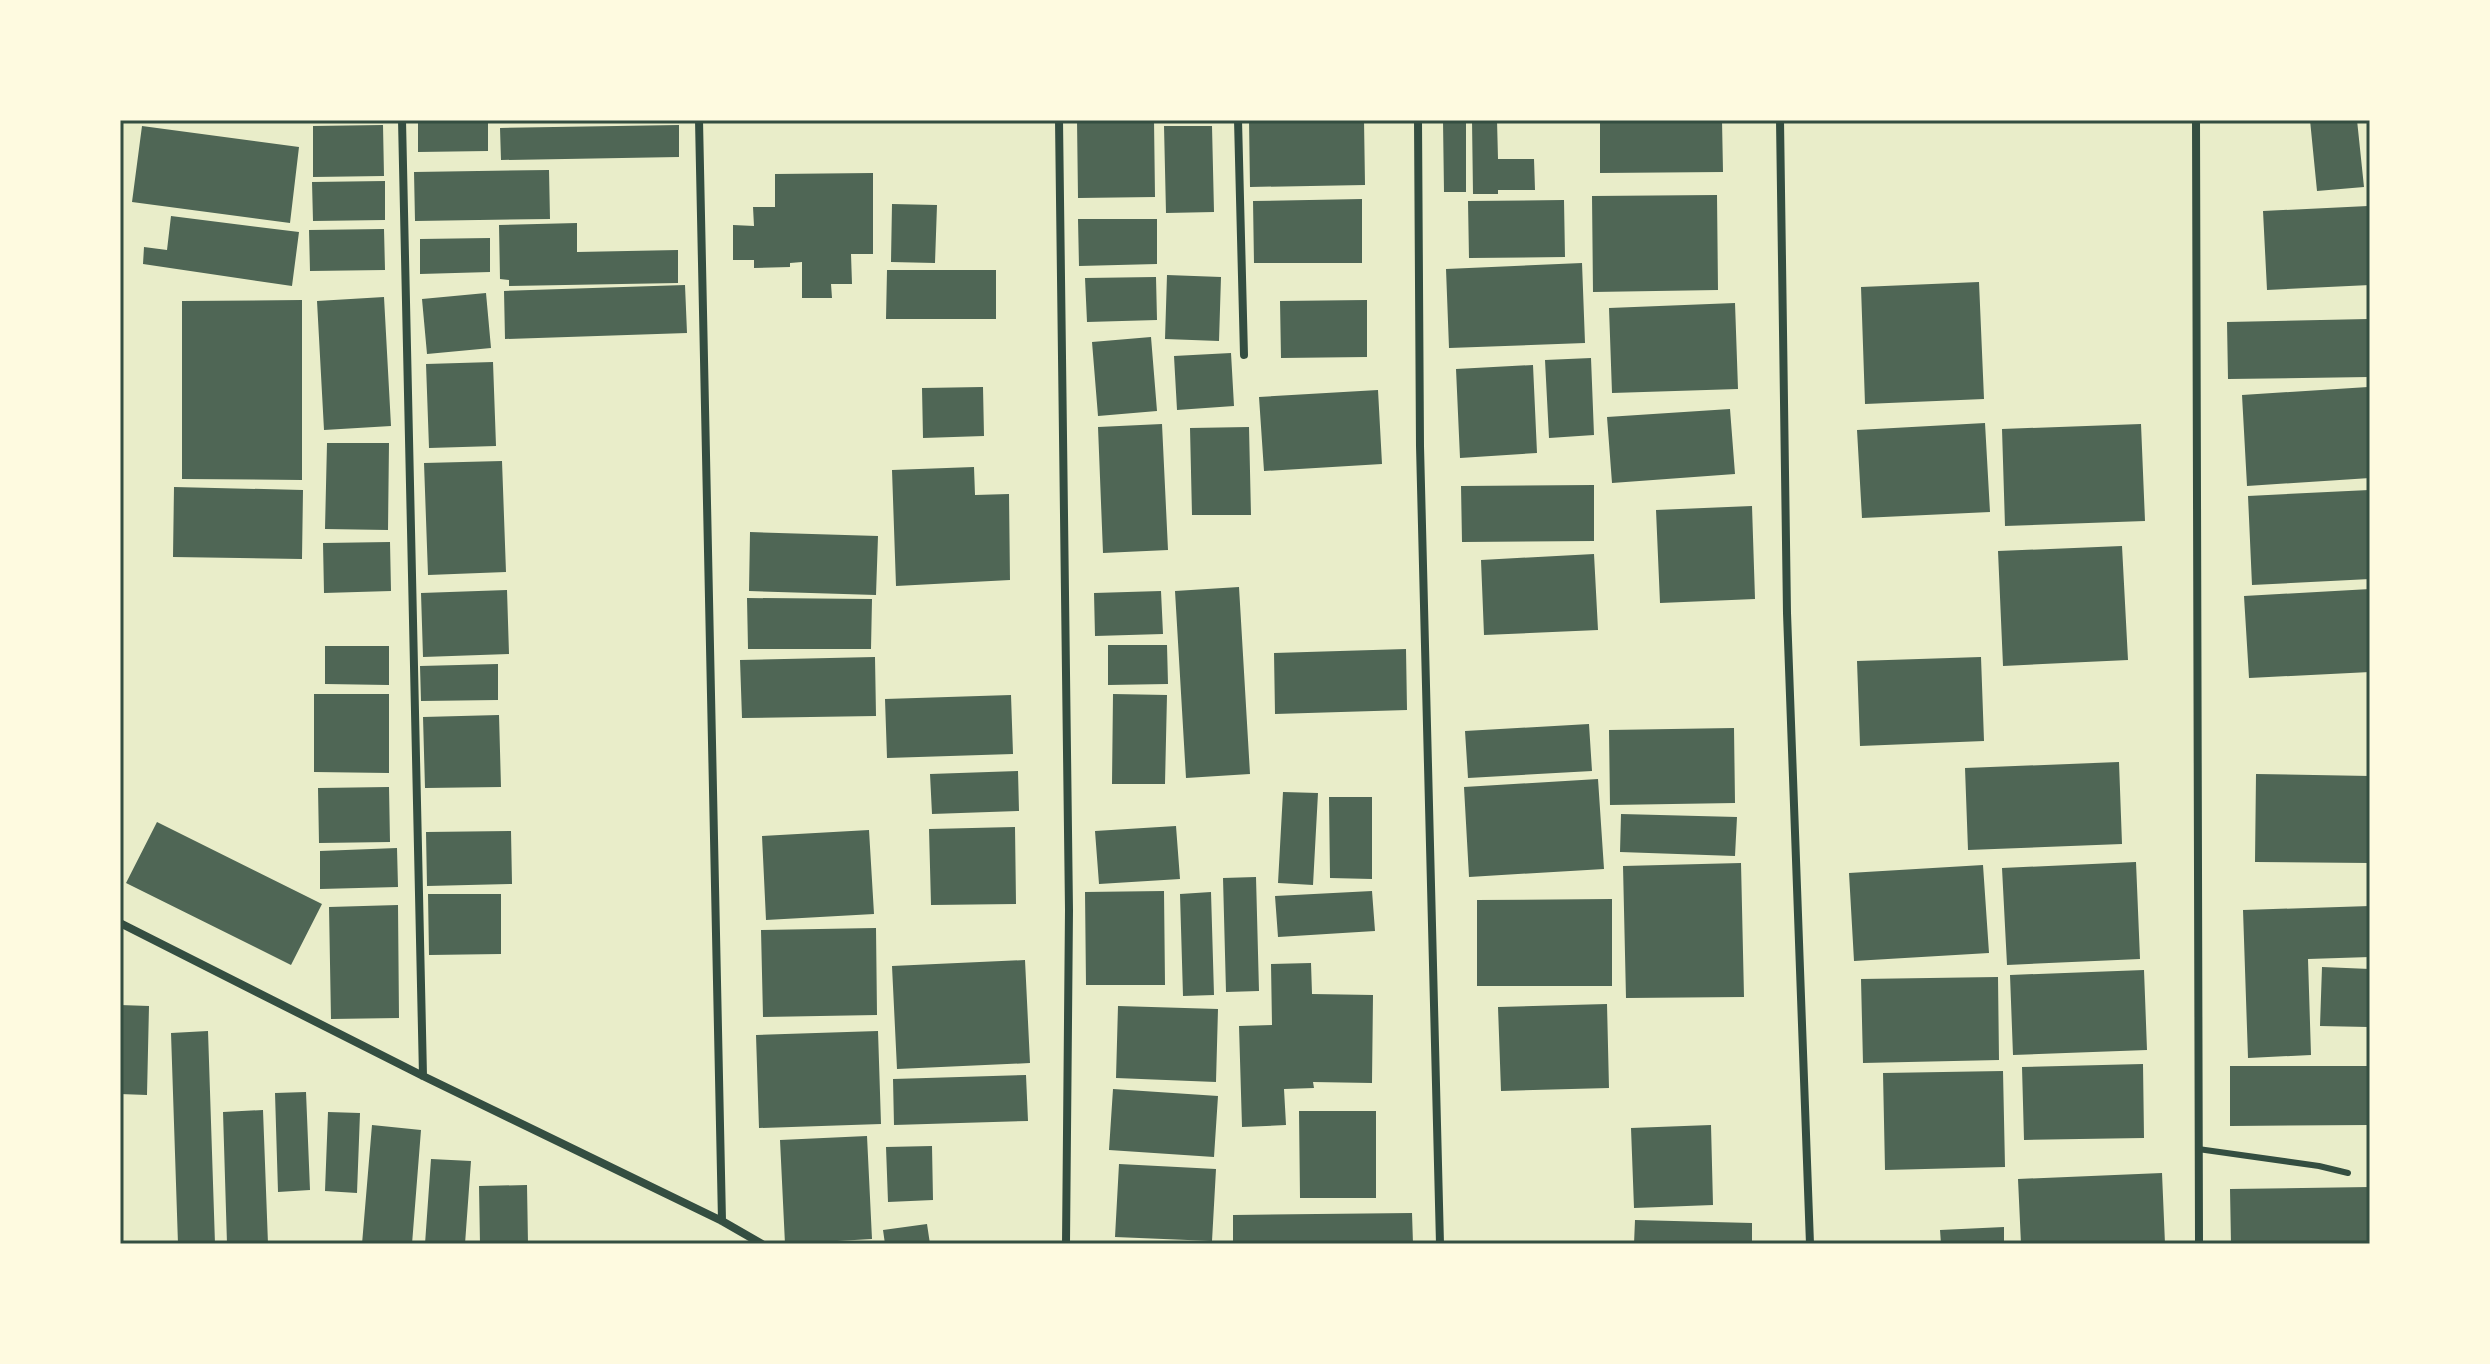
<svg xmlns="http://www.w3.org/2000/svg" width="2490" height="1364" font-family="'Zilla Slab',serif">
	<rect width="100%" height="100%" fill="#e9edc9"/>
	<path fill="#4f6655" d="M 418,120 L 488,120 L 488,151 L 418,152 Z
		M 1077,120 L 1154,120 L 1155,197 L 1078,198 Z
		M 1249,120 L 1364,120 L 1365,185 L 1250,187 Z
		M 1466,120 L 1466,192 L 1444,192 L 1443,121 Z
		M 1472,120 L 1497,120 L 1498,159 L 1534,159 L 1535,190 L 1498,190 L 1498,194 L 1473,194 Z
		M 1600,120 L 1722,120 L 1723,172 L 1600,173 Z
		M 2310,120 L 2357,120 L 2364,187 L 2317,191 Z
		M 383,125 L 384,176 L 313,177 L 313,126 Z
		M 679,125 L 679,157 L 501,160 L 500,128 Z
		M 142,126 L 299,147 L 290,223 L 132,202 Z
		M 1164,126 L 1212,126 L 1214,212 L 1166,213 Z
		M 549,170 L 550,219 L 415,221 L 414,172 Z
		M 873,173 L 873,254 L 851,254 L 852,284 L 831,284 L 832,298 L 802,298 L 802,262 L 790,263 L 790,267 L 754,268 L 754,260 L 733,260 L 733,225 L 754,226 L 753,207 L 775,207 L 775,174 Z
		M 385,181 L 385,220 L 313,221 L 312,182 Z
		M 1717,195 L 1718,290 L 1593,292 L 1592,196 Z
		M 1362,199 L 1362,263 L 1254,263 L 1253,201 Z
		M 1564,200 L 1565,257 L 1469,258 L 1468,201 Z
		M 892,204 L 937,205 L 935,263 L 891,262 Z
		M 2368,206 L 2370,285 L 2267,290 L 2263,211 Z
		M 171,216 L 299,232 L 292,286 L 143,264 L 144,247 L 167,250 Z
		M 1078,219 L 1157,219 L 1157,264 L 1079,266 Z
		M 577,223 L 577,252 L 678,250 L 678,283 L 509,286 L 509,280 L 500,279 L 499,225 Z
		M 384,229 L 385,270 L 310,271 L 309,230 Z
		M 490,238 L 490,272 L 420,274 L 420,239 Z
		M 1582,263 L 1585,343 L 1449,348 L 1446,269 Z
		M 887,270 L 996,270 L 996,319 L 886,319 Z
		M 1167,275 L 1221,277 L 1219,341 L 1165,339 Z
		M 1156,277 L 1157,320 L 1087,322 L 1085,278 Z
		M 1979,282 L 1984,399 L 1865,404 L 1861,287 Z
		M 685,285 L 687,333 L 505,339 L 504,291 Z
		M 486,293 L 491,348 L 427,354 L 422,299 Z
		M 384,297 L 391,426 L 324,430 L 317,301 Z
		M 302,300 L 302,480 L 182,479 L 182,301 Z
		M 1367,300 L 1367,357 L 1281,358 L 1280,301 Z
		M 1735,303 L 1738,389 L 1612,393 L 1609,308 Z
		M 2368,319 L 2369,377 L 2228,379 L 2227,322 Z
		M 1151,337 L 1157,411 L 1098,416 L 1092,342 Z
		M 1231,353 L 1234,406 L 1177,410 L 1174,356 Z
		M 1591,358 L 1594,435 L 1549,438 L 1545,360 Z
		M 493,362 L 496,446 L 429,448 L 426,364 Z
		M 1533,365 L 1537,453 L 1460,458 L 1456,369 Z
		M 983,387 L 984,436 L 923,438 L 922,388 Z
		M 2368,387 L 2370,478 L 2247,486 L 2242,395 Z
		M 1378,390 L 1382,464 L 1264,471 L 1259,397 Z
		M 1730,409 L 1735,474 L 1612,483 L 1607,417 Z
		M 1985,423 L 1990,512 L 1862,518 L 1857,430 Z
		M 1162,424 L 1168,550 L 1103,553 L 1098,427 Z
		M 2141,424 L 2145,521 L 2005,526 L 2002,429 Z
		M 1249,427 L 1251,515 L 1192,515 L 1190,428 Z
		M 327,443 L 389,443 L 388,530 L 325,529 Z
		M 502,461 L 506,572 L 428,575 L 424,463 Z
		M 974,467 L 975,495 L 1009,494 L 1010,580 L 896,586 L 892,470 Z
		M 1594,485 L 1594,541 L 1462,542 L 1461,486 Z
		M 174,487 L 303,490 L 302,559 L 173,557 Z
		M 2369,490 L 2370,579 L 2252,585 L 2248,496 Z
		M 1752,506 L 1755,599 L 1660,603 L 1656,510 Z
		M 750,532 L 878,536 L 876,595 L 749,591 Z
		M 390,542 L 391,591 L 324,593 L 323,543 Z
		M 2122,546 L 2128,660 L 2003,666 L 1998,551 Z
		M 1594,554 L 1598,630 L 1484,635 L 1481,560 Z
		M 1239,587 L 1250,774 L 1186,778 L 1175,591 Z
		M 2370,589 L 2370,672 L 2249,678 L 2244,596 Z
		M 507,590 L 509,654 L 423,657 L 421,593 Z
		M 1161,591 L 1163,634 L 1095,636 L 1094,593 Z
		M 747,598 L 872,599 L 871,649 L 748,649 Z
		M 1108,645 L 1167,645 L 1168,684 L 1108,685 Z
		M 325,646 L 389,646 L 389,685 L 325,684 Z
		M 1406,649 L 1407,710 L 1275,714 L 1274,653 Z
		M 875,657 L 876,716 L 742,718 L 740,660 Z
		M 1981,657 L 1984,741 L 1860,746 L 1857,661 Z
		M 498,664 L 498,700 L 421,701 L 420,666 Z
		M 314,694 L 389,694 L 389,773 L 314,772 Z
		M 1113,694 L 1167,695 L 1165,784 L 1112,784 Z
		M 1011,695 L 1013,754 L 887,758 L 885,699 Z
		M 499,715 L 501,787 L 425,788 L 423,717 Z
		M 1589,724 L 1592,771 L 1468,778 L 1465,731 Z
		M 1734,728 L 1735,803 L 1610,805 L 1609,730 Z
		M 2119,762 L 2122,844 L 1968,850 L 1965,768 Z
		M 1018,771 L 1019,811 L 932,814 L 930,774 Z
		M 2256,774 L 2370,776 L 2370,863 L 2255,862 Z
		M 1598,779 L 1604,869 L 1469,877 L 1464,787 Z
		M 389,787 L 390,842 L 319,843 L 318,788 Z
		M 1283,792 L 1318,793 L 1313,885 L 1278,883 Z
		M 1329,797 L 1372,797 L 1372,879 L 1330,878 Z
		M 1621,814 L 1737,817 L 1735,856 L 1620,852 Z
		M 157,822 L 322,904 L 291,965 L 126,883 Z
		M 1176,826 L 1180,879 L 1099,884 L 1095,831 Z
		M 1015,827 L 1016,904 L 931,905 L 929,829 Z
		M 869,830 L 874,914 L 766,920 L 762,836 Z
		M 511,831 L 512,884 L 427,886 L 426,832 Z
		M 397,848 L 398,887 L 320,889 L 320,851 Z
		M 2136,862 L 2140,959 L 2007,965 L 2002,868 Z
		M 1741,863 L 1744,997 L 1626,998 L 1623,866 Z
		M 1983,865 L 1989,953 L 1854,961 L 1849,873 Z
		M 1256,877 L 1259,991 L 1226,992 L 1223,878 Z
		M 1164,891 L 1165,985 L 1086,985 L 1085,892 Z
		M 1372,891 L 1375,931 L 1278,937 L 1275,896 Z
		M 1211,892 L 1214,995 L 1183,996 L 1180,894 Z
		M 428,894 L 501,894 L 501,954 L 429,955 Z
		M 1612,899 L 1612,986 L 1477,986 L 1477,900 Z
		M 398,905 L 399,1018 L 331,1019 L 329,907 Z
		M 2370,906 L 2370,957 L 2308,959 L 2311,1055 L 2248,1058 L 2243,910 Z
		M 876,928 L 877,1015 L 763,1017 L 761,930 Z
		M 1025,960 L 1030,1063 L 897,1069 L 892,966 Z
		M 1311,963 L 1312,994 L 1373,995 L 1372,1083 L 1313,1082 L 1314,1088 L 1284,1089 L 1286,1125 L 1242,1127 L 1239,1026 L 1272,1025 L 1271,964 Z
		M 2322,967 L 2370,969 L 2368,1027 L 2320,1026 Z
		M 2144,970 L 2147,1050 L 2013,1055 L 2010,975 Z
		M 1998,977 L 1999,1060 L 1863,1063 L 1861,979 Z
		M 1607,1004 L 1609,1088 L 1501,1091 L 1498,1007 Z
		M 120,1005 L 149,1006 L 147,1095 L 120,1094 Z
		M 1118,1006 L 1218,1009 L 1216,1082 L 1116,1078 Z
		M 208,1031 L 215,1244 L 178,1244 L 171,1033 Z
		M 878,1031 L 881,1124 L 759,1128 L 756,1035 Z
		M 2143,1064 L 2144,1138 L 2024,1140 L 2022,1067 Z
		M 2230,1066 L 2369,1066 L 2369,1125 L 2230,1126 Z
		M 2003,1071 L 2005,1167 L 1885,1170 L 1883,1073 Z
		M 1026,1075 L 1028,1121 L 894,1125 L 893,1079 Z
		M 1113,1089 L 1218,1096 L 1214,1157 L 1109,1150 Z
		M 306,1092 L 310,1190 L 278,1192 L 275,1093 Z
		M 263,1110 L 268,1244 L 227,1244 L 223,1112 Z
		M 1299,1111 L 1376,1111 L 1376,1198 L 1300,1198 Z
		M 328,1112 L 360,1113 L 357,1193 L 325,1191 Z
		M 372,1125 L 421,1130 L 412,1244 L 362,1244 Z
		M 1711,1125 L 1713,1205 L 1634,1208 L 1631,1128 Z
		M 867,1136 L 872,1239 L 785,1244 L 780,1140 Z
		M 932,1146 L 933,1200 L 888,1202 L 886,1147 Z
		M 431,1159 L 471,1161 L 465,1244 L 425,1244 Z
		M 1119,1164 L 1216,1169 L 1212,1241 L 1115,1237 Z
		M 2162,1173 L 2165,1244 L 2021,1244 L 2018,1179 Z
		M 527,1185 L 528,1244 L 480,1244 L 479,1186 Z
		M 2370,1187 L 2370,1244 L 2231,1244 L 2230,1189 Z
		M 1412,1213 L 1413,1244 L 1233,1244 L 1233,1215 Z
		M 1635,1220 L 1752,1223 L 1752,1244 L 1634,1244 Z
		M 927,1224 L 930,1244 L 885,1244 L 883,1230 Z
		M 2004,1227 L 2004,1244 L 1941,1244 L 1940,1230 Z"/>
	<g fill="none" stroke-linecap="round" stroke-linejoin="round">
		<path stroke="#344e41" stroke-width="6" d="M 2198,1149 L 2319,1166 L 2348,1173"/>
		<path stroke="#344e41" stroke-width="8" d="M 402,120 L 423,1076
			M 699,120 L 722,1221
			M 1059,120 L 1069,910 L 1066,1244
			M 1238,120 L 1244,355
			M 1418,120 L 1420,446 L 1440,1244
			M 1780,120 L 1787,613 L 1810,1244
			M 2196,120 L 2199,1244
			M 120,923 L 423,1076 L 722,1221 L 762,1244"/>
	</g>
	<rect width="2490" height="1364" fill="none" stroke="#fefae0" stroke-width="244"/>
	<rect x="122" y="122" width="2246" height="1120" fill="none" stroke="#344e41" stroke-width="3"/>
</svg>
